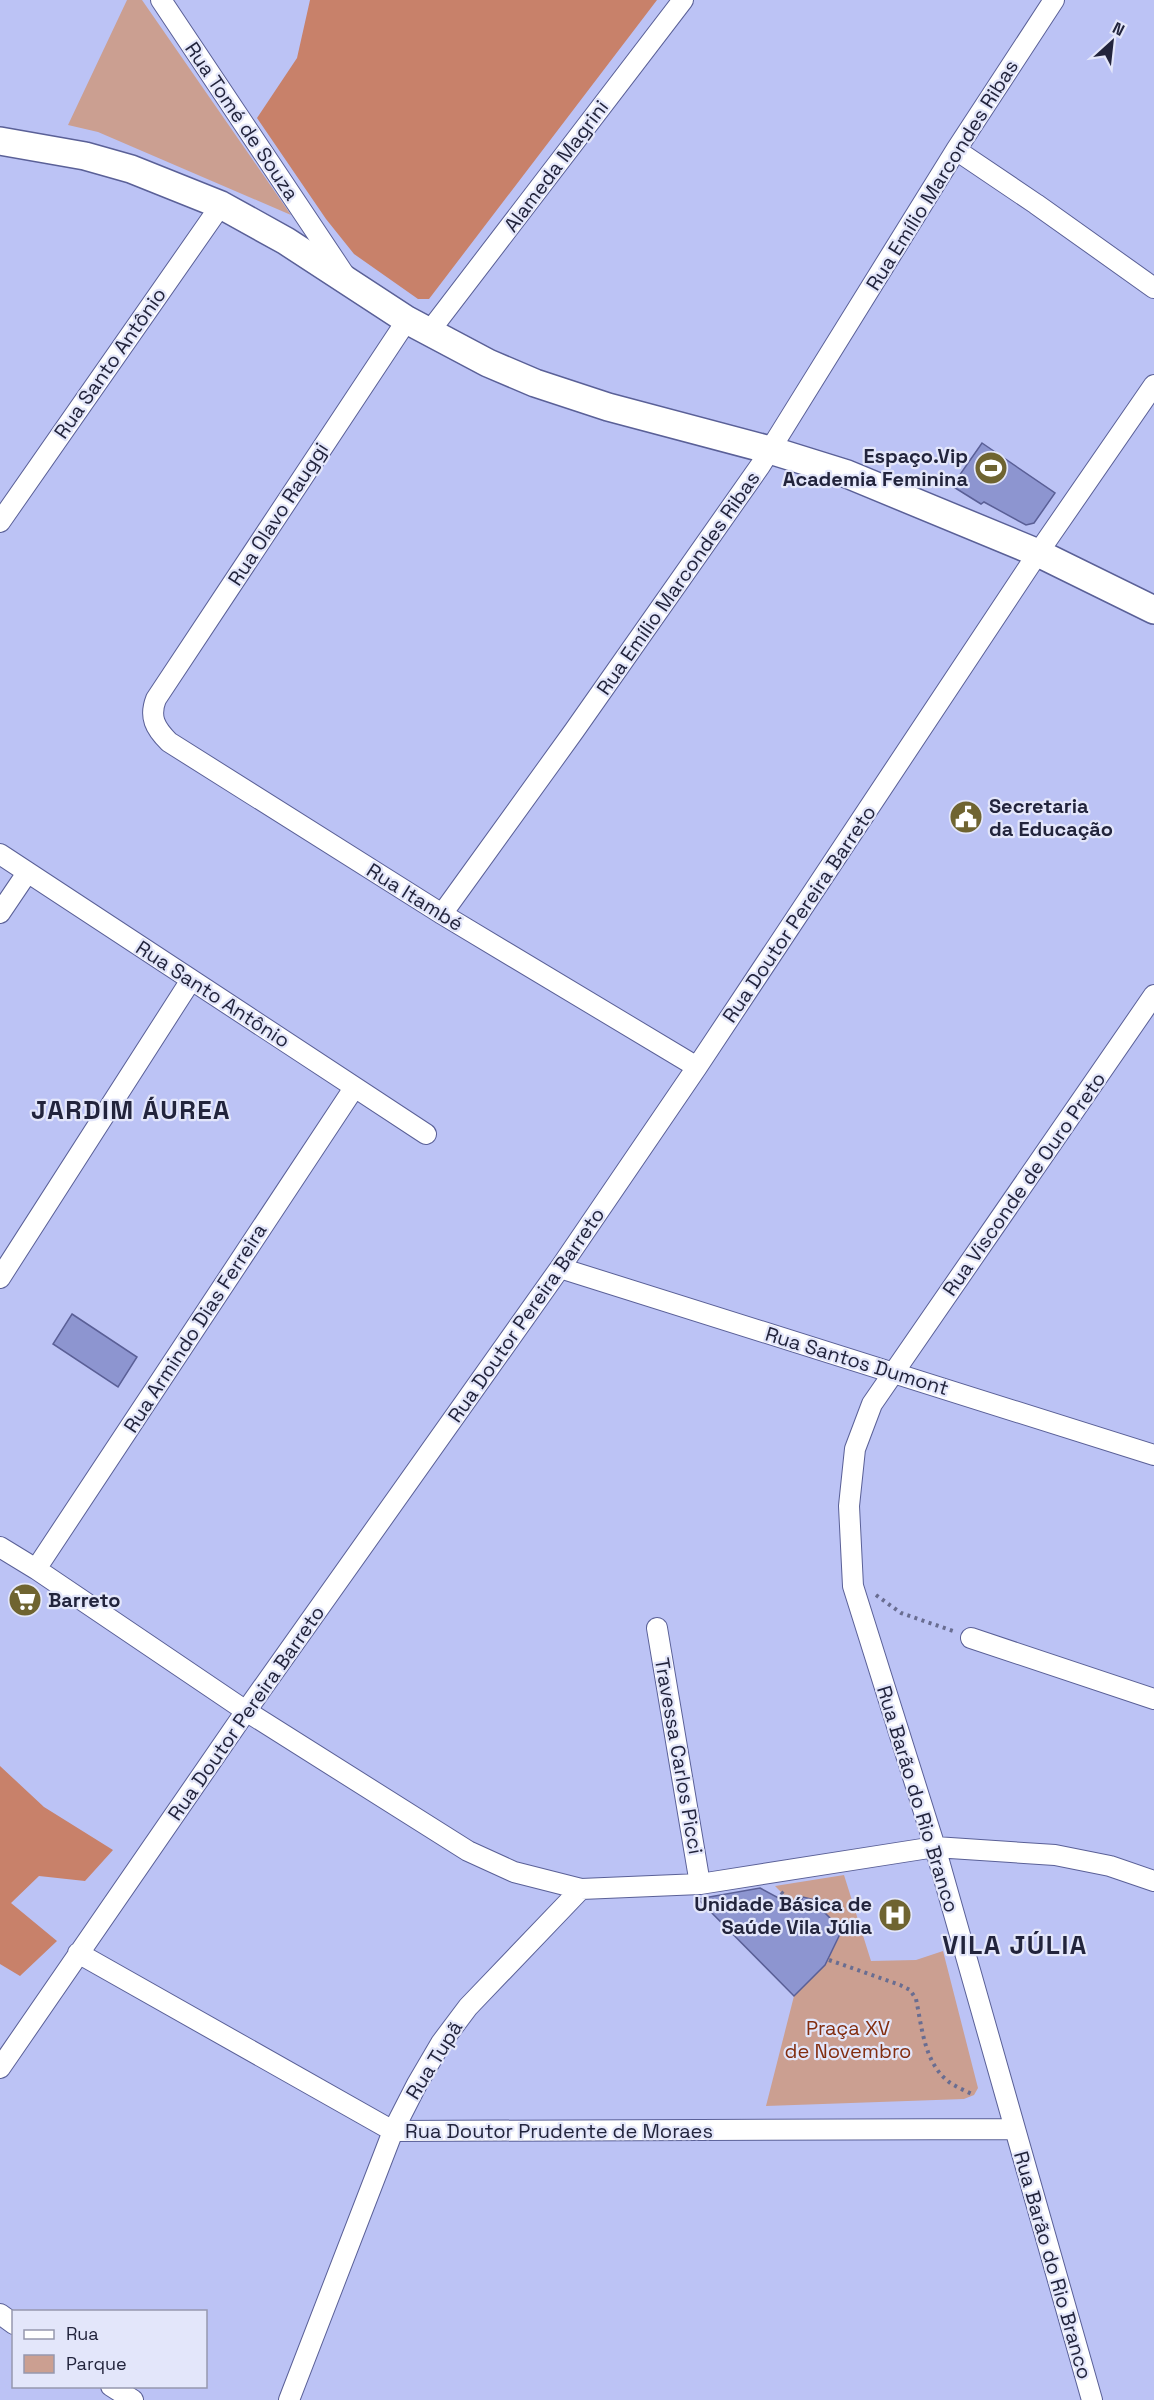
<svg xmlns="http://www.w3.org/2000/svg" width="1154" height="2400" font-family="'Space Grotesk',sans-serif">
	<rect width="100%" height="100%" fill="#bcc3f5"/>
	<path fill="#cb9f91" d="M 127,0 L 142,0 L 291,215 L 98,132 L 68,125 Z
		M 844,1875 L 871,1961 L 916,1960 L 943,1951 L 978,2088 L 974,2095 L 964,2099 L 766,2106 L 794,1996 L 825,1965 L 842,1931 L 827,1915 L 820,1913 L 823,1903 L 797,1908 L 775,1886 Z"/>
	<path fill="#c8816a" d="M 310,0 L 657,0 L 429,299 L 418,299 L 354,254 L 326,219 L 257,118 L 297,58 Z
		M 0,1766 L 44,1807 L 113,1850 L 85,1881 L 39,1876 L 11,1903 L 57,1941 L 20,1976 L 0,1964 Z"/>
	<path fill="#8d95d0" stroke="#5a5f96" stroke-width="1.5" d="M 982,443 L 1055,493 L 1034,523 L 1026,525 L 984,502 L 981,504 L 952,486 Z
		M 72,1314 L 137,1357 L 118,1387 L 53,1344 Z
		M 760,1888 L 797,1908 L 803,1897 L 824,1902 L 821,1909 L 842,1930 L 825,1965 L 794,1996 L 698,1899 Z"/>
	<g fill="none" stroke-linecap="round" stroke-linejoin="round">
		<g stroke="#5a6097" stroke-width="22">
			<path id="minor" d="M 161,0 L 344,274
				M 956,150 L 1036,204 L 1154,288
				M 407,320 L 156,699 C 149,717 155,728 169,742 L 442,914 L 697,1067
				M 429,332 L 683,0
				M 0,522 L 221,205
				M 0,854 L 426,1134
				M 0,913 L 27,873
				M 442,914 L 574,731 L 760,466 L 956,150 L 1054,0
				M 560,1268 L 1154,1455
				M 0,1278 L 191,980
				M 0,1547 L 36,1569 L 246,1711 L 468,1851 L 514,1872 L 581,1889 L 700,1884 L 935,1847 L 1055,1855 L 1110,1866 L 1154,1881
				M 36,1569 L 354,1088
				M 657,1628 L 700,1884
				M 971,1638 L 1154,1699
				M 78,1953 L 393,2131 L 1015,2129
				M 0,2068 L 246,1711 L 560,1268 L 697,1067 L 1038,553 L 1154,385
				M 0,2314 L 14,2324
				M 111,2386 L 133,2400
				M 289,2400 L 393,2131 L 417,2084 L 441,2043 L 468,2007 L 581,1889
				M 1092,2400 L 935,1847 L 853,1586 L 849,1506 L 855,1449 L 872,1404 L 1154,995"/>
		</g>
		<g stroke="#5a6097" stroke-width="30">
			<path id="secondary" d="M 0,141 L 85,156 L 131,169 L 221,205 L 286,241 L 407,320 L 488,363 L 535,383 L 608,407 L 770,450 L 847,474 L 1038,553 L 1154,610"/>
		</g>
		<path stroke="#696d91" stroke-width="4" stroke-dasharray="3 4.5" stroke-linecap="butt" d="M 876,1595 L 901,1613 L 953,1631
			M 781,1892 L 797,1908
			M 829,1960 L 900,1985 L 910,1990 L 916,1999 C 922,2027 924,2063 949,2082 C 956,2087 966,2091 974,2095"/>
		<use href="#minor" stroke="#fff" stroke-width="20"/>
		<use href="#secondary" stroke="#fff" stroke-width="27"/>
	</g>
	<defs>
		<g id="stadium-disc" transform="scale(1.725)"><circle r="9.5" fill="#6f6431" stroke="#e3e6fa"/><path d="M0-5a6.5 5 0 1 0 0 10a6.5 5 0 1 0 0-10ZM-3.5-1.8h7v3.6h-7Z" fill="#fff"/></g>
		<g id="civic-disc" transform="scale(1.725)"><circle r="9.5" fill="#6f6431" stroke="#e3e6fa"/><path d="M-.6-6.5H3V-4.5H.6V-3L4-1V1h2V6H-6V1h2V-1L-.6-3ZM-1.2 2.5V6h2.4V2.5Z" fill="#fff"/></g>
		<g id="supermarket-disc" transform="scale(1.725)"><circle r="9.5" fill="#6f6431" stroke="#e3e6fa"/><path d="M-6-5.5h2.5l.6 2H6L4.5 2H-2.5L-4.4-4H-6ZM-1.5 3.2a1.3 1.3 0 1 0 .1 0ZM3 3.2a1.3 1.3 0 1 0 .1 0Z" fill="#fff"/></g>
		<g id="hospital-disc" transform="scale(1.725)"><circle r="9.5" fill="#6f6431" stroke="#e3e6fa"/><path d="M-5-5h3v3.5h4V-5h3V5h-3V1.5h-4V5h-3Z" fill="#fff"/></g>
	</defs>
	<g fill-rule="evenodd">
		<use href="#stadium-disc" x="991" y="468"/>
		<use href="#civic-disc" x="966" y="817"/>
		<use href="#supermarket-disc" x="25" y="1600"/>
		<use href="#hospital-disc" x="895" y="1915"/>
	</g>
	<g text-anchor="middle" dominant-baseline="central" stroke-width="4.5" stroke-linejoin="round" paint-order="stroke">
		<g font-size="20" fill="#22243c" stroke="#e3e6fa">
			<text transform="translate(242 121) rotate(56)">Rua Tomé de Souza</text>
			<text transform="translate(556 166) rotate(-53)">Alameda Magrini</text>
			<text transform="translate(942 175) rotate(-58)">Rua Emílio Marcondes Ribas</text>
			<text transform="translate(110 363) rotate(-55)">Rua Santo Antônio</text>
			<text transform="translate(278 514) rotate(-57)">Rua Olavo Rauggi</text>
			<text transform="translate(678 583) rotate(-55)">Rua Emílio Marcondes Ribas</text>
			<text transform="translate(415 897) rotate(32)">Rua Itambé</text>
			<text transform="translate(799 914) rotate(-56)">Rua Doutor Pereira Barreto</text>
			<text transform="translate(213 994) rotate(33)">Rua Santo Antônio</text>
			<text transform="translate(1024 1184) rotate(-55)">Rua Visconde de Ouro Preto</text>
			<text transform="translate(526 1315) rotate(-55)">Rua Doutor Pereira Barreto</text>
			<text transform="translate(195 1328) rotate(-57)">Rua Armindo Dias Ferreira</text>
			<text transform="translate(857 1361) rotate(17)">Rua Santos Dumont</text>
			<text transform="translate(246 1713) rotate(-55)">Rua Doutor Pereira Barreto</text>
			<text transform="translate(679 1756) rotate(80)">Travessa Carlos Picci</text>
			<text transform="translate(918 1799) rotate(73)">Rua Barão do Rio Branco</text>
			<text transform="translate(434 2060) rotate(-58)">Rua Tupã</text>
			<text x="559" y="2131">Rua Doutor Prudente de Moraes</text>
			<text transform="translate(1053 2265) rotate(74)">Rua Barão do Rio Branco</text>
		</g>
		<g font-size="20" font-weight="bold" fill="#22243c" stroke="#e3e6fa" text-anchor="end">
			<text x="968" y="456">Espaço.Vip<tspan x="968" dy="23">Academia Feminina</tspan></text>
			<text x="989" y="806" text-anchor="start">Secretaria<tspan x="989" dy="23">da Educação</tspan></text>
			<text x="48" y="1600" text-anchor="start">Barreto</text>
			<text x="872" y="1904">Unidade Básica de<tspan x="872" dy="23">Saúde Vila Júlia</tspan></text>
		</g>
		<g font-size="20" fill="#822d0f" stroke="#e3e6fa">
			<text x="848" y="2028">Praça XV<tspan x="848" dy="23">de Novembro</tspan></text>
		</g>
		<g font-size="26" font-weight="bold" letter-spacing="1.5" fill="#22243c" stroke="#e3e6fa">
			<text x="131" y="1110">JARDIM ÁUREA</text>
			<text x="1015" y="1945">VILA JÚLIA</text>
		</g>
	</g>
	<rect x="12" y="2310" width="195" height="78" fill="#e3e6fa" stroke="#9698ae" stroke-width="1.5"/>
	<rect x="24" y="2330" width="30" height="9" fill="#ffffff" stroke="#9698ae" stroke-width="1.5"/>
	<text x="66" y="2340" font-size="18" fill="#22243c">Rua</text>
	<rect x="24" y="2355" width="30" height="18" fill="#cb9f91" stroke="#9698ae" stroke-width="1.5"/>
	<text x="66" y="2370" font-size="18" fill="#22243c">Parque</text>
	<g transform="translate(1112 42) rotate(27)" stroke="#e3e6fa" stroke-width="4.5" paint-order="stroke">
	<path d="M0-4.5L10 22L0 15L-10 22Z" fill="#22243c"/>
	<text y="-9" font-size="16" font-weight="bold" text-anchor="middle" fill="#22243c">N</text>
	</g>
</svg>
